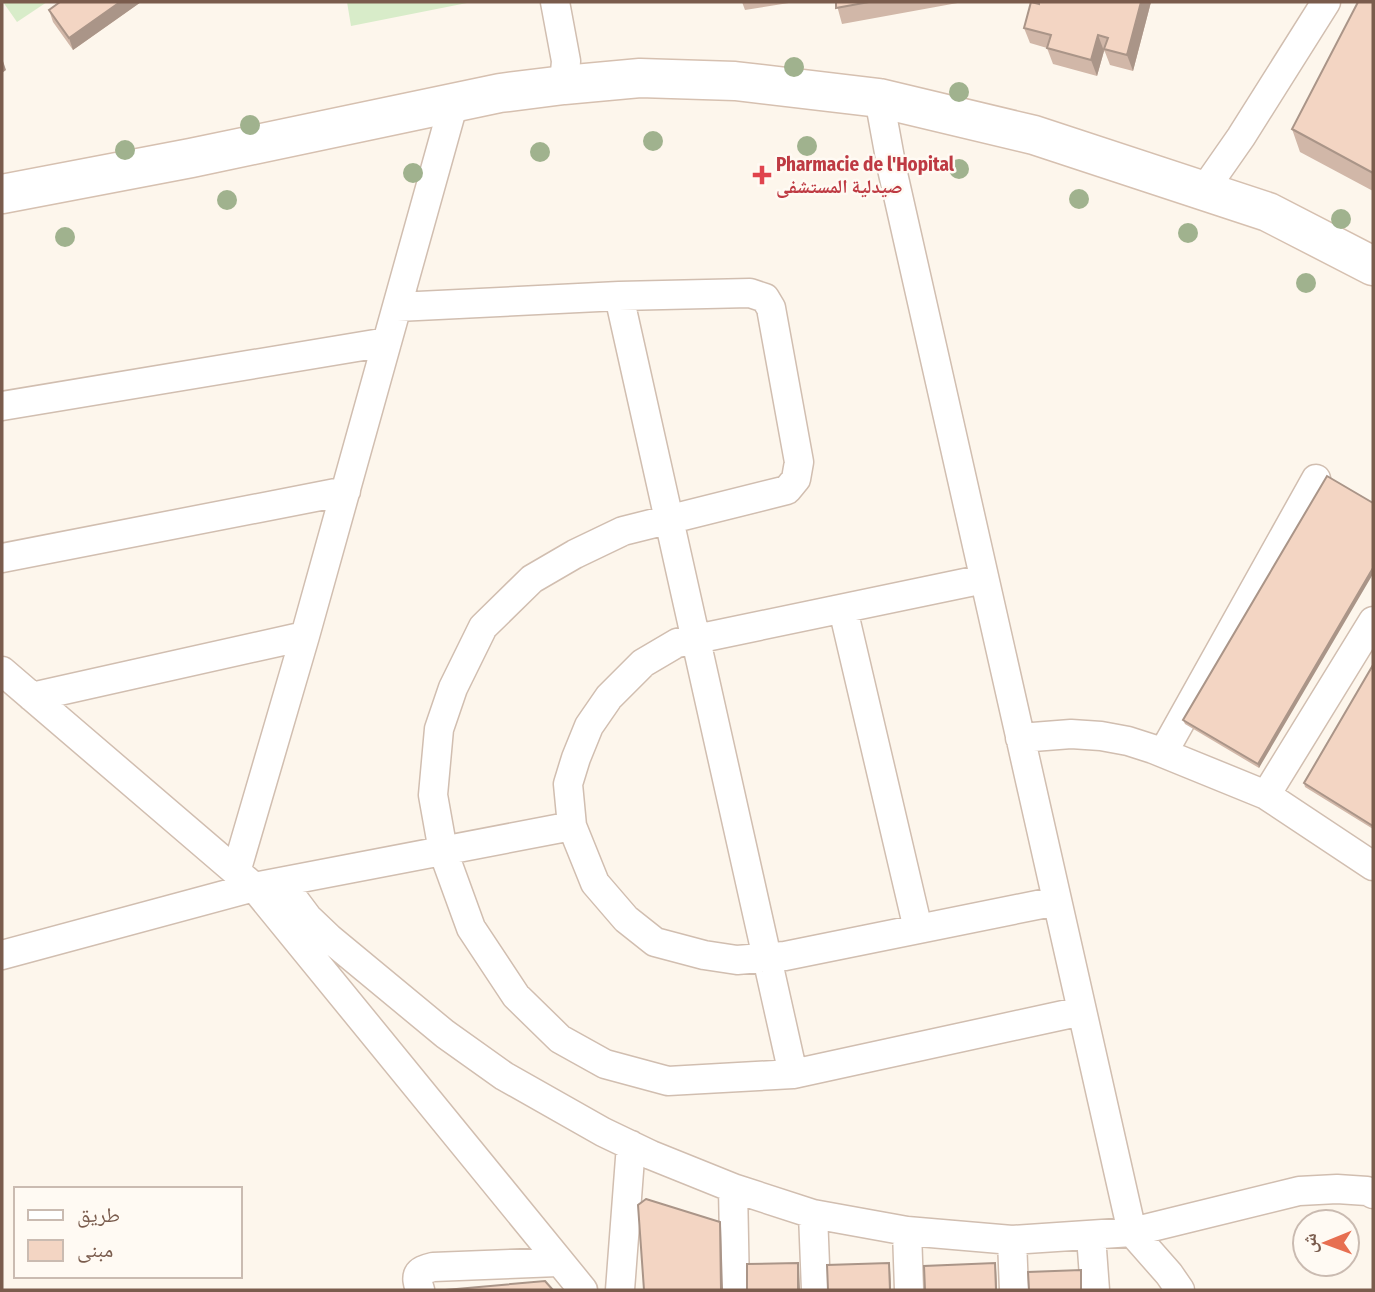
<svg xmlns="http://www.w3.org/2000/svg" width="1375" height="1292" font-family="'Fira Sans Condensed','Noto Naskh Arabic',sans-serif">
	<rect width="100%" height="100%" fill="#fdf6ec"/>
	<path fill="#d8ecc9" d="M 3,2 L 24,2 L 30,3 L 32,2 L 47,2 L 17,22 Z
		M 347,2 L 472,2 L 351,26 Z"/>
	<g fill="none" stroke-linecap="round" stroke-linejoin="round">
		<g stroke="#d1beb0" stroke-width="31">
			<path id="minor" d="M 555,2 L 566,61 L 564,85
				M 879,98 L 892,169 L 1132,1232 L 1169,1274 L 1180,1290
				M 1204,190 L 1241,137 L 1326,2
				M 619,296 L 793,1074
				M 397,307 L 619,296 L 750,293 L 765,298 L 771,308 L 799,462 L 796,479 L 787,490 L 623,531 L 575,554 L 532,579 L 483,627 L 453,688 L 439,729 L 433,795 L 443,851 L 471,928 L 516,996 L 560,1039 L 605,1064 L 668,1081 L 793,1074 L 1082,1011
				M 2,406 L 387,342
				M 2,558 L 346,491
				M 984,579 L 677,643 L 643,663 L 609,697 L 589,726 L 576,758 L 568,784 L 572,826 L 595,883 L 626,919 L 655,942 L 704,955 L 737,960 L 785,956 L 1057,901
				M 843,609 L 918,929
				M 1373,621 L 1266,795 L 1373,866
				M 2,671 L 254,887 L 583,1290
				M 32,697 L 305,636
				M 1020,738 L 1071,734 L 1101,736 L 1128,741 L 1153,749 L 1266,795
				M 1163,753 L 1316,479
				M 236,872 L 305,636 L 454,102
				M 281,882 L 308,918 L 329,938 L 445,1034 L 504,1076 L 603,1132 L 651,1155 L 733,1188 L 813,1214 L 907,1231 L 1012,1240 L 1132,1232 L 1299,1191 L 1337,1189 L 1367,1191 L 1373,1194
				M 2,955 L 254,887 L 572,826
				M 733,1188 L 735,1290
				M 813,1214 L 816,1290
				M 907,1231 L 909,1290
				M 1091,1236 L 1095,1290
				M 1012,1240 L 1014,1290
				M 420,1290 C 415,1275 416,1271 433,1267 L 558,1262
				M 620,1290 L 631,1145"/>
		</g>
		<g stroke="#d6c0b0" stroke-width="41">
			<path id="secondary" d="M 2,194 L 191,158 L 500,93 L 564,85 L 640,78 L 735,81 L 879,98 L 1034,135 L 1268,212 L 1373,266"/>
		</g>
		<use href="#minor" stroke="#fff" stroke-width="28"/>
		<use href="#secondary" stroke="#fff" stroke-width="38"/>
	</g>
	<g fill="#a0b28e">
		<circle cx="794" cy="67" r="10"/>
		<circle cx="959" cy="92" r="10"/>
		<circle cx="250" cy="125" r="10"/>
		<circle cx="653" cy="141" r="10"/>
		<circle cx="807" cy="146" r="10"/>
		<circle cx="125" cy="150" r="10"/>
		<circle cx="540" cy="152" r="10"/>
		<circle cx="959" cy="169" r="10"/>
		<circle cx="413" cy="173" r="10"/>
		<circle cx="1079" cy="199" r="10"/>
		<circle cx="227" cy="200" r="10"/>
		<circle cx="1341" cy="219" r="10"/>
		<circle cx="1188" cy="233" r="10"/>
		<circle cx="65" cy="237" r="10"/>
		<circle cx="1306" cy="283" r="10"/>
	</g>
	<path fill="#d1b7a8" d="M 60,2 L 141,2 L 73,50 L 53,22 L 49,10 Z
		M 742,2 L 795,2 L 745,10 Z
		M 836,2 L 963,2 L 842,24 Z
		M 1151,2 L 1133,71 L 1110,65 L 1105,52 L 1104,51 L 1097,76 L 1053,64 L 1047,48 L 1030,43 L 1024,28 L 1039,4 Z
		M 1373,2 L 1373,191 L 1300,152 L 1292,129 Z
		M 1373,503 L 1259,768 L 1185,724 L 1183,720 Z
		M 1373,665 L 1373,829 L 1305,787 L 1304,783 Z"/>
	<path fill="#aa9588" d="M 120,2 L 141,2 L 73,50 L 69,38 Z
		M 1141,2 L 1151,2 L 1133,71 L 1127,55 Z
		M 1098,35 L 1104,51 L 1097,76 L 1091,60 Z
		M 2,58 L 6,70 L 2,73 Z
		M 1373,568 L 1373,574 L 1259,768 L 1258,764 Z
		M 720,1222 L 721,1226 L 723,1290 L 721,1290 Z
		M 798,1263 L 799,1267 L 800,1290 L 798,1290 Z
		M 889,1263 L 890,1268 L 891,1290 L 890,1290 Z
		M 995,1263 L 996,1268 L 997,1290 L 996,1290 Z"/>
	<path fill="#f3d5c3" stroke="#aa9588" stroke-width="2" d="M 60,2 L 120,2 L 69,38 L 49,10 Z
		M 836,2 L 869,2 L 836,8 Z
		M 1031,2 L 1039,4 L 1039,2 L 1141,2 L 1127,55 L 1104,49 L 1108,38 L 1098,35 L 1091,60 L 1047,48 L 1051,35 L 1024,28 Z
		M 1358,2 L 1373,2 L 1373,173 L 1292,129 Z
		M 1327,476 L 1373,503 L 1373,568 L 1258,764 L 1183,720 Z
		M 1373,665 L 1373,826 L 1304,783 Z
		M 646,1199 L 720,1222 L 721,1290 L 644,1290 L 638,1205 Z
		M 798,1263 L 798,1290 L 747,1290 L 747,1264 Z
		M 889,1263 L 890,1290 L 828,1290 L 827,1265 Z
		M 995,1263 L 996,1290 L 925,1290 L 924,1266 Z
		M 1081,1270 L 1081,1290 L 1029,1290 L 1028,1272 Z
		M 545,1281 L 553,1290 L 445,1290 Z"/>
	<path fill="#e0444e" stroke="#fffaf3" stroke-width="2.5" d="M758.5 164.5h7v7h7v7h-7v7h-7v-7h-7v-7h7z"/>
	<g text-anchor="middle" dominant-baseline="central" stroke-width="5" stroke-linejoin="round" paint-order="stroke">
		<g font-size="19" font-weight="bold" fill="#be3a42" stroke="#fffaf3" text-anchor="start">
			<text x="776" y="164">Pharmacie de l'Hopital<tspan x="776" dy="22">صيدلية المستشفى</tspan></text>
		</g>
	</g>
	<rect width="1375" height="1292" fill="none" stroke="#7a5c4d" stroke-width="7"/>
	<rect x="14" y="1187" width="228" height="91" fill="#fffaf3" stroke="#cabbb1" stroke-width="2"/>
	<rect x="28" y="1210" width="35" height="10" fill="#ffffff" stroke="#cabbb1" stroke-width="2"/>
	<text x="77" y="1222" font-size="21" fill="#7a5c4d">طريق</text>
	<rect x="28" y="1240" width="35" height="21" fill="#f3d5c3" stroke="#cabbb1" stroke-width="2"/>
	<text x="77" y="1257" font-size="21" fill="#7a5c4d">مبنى</text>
	<g transform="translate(1326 1243) rotate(269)"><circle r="33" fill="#fffaf3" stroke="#cabbb1" stroke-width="2"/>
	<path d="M0-5L12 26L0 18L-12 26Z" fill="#e76f51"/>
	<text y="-10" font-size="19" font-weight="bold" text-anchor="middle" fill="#7a5c4d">ش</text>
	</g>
</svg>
